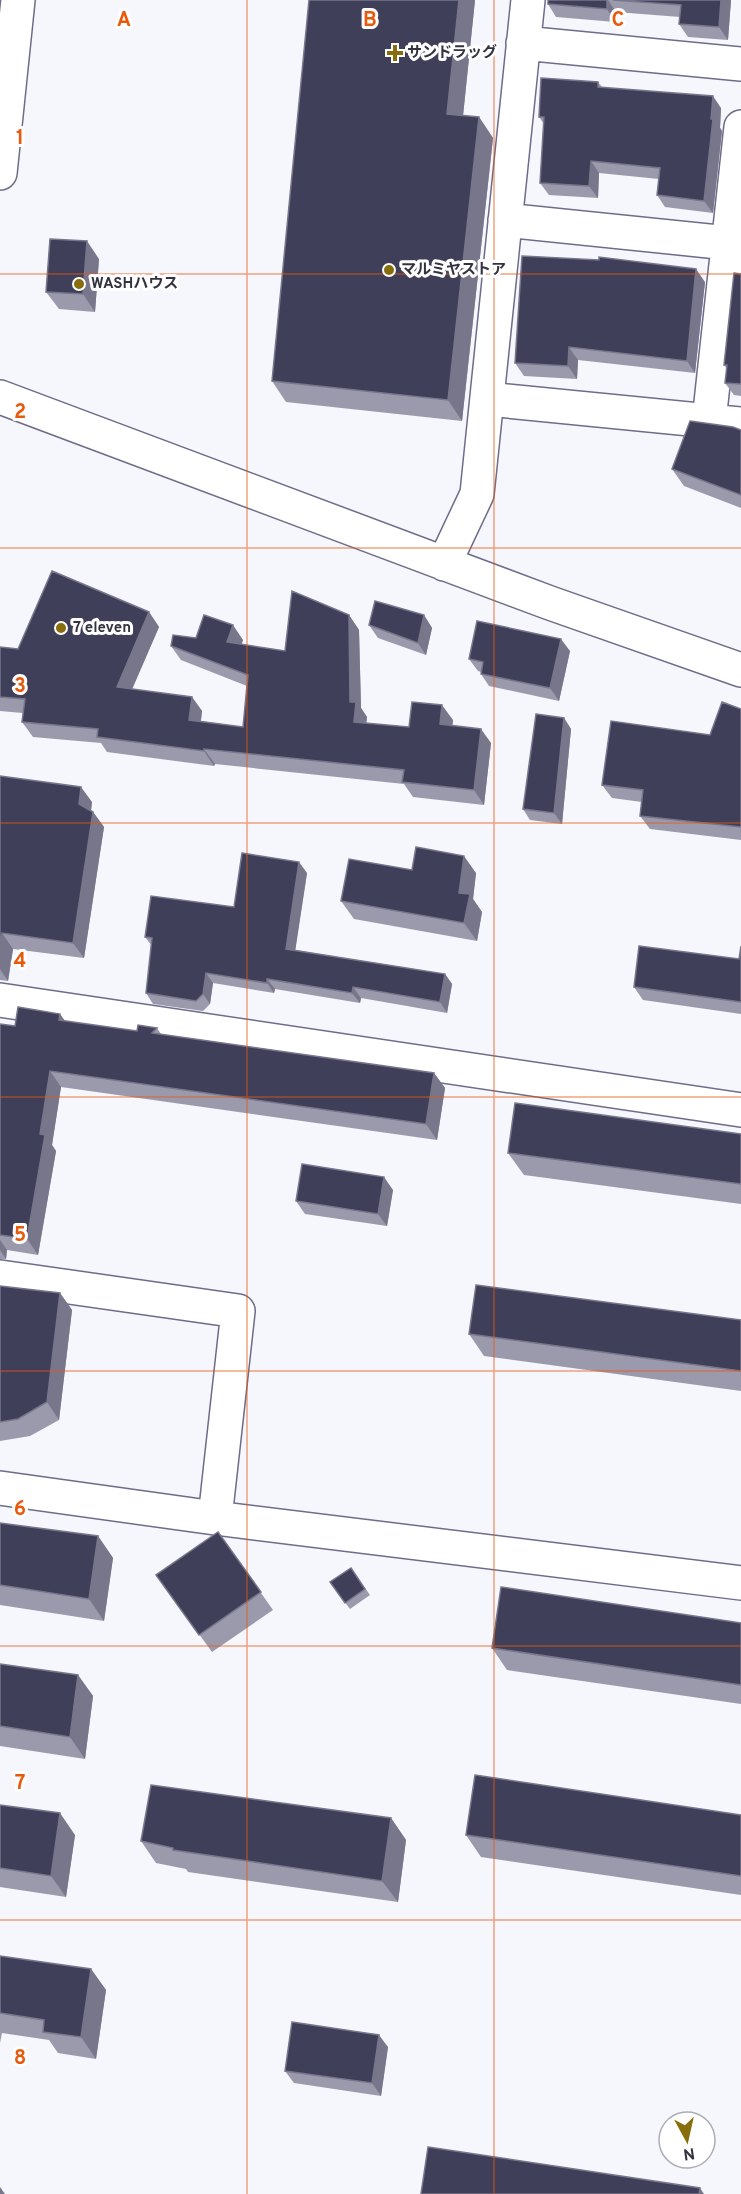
<svg xmlns="http://www.w3.org/2000/svg" width="741" height="2194" font-family="Overpass,'Noto Sans JP',sans-serif">
	<rect width="100%" height="100%" fill="#f6f6fd"/>
	<g fill="none" stroke-linecap="round" stroke-linejoin="round">
		<g stroke="#6d6c8a" stroke-width="36">
			<path id="minor" d="M 523,43 L 741,64
				M 0,173 L 18,0
				M 505,220 L 728,243
				M 0,397 L 550,603 L 741,670
				M 487,399 L 741,424
				M 709,421 L 741,127
				M 444,564 L 477,494 L 528,0
				M 0,1000 L 741,1110
				M 0,1277 L 238,1311 L 215,1518
				M 0,1488 L 215,1518 L 741,1583"/>
		</g>
		<use href="#minor" stroke="#fff" stroke-width="33"/>
	</g>
	<path fill="#9b9aac" d="M 475,0 L 463,116 L 479,117 L 493,138 L 462,421 L 286,402 L 272,381 Z
		M 548,0 L 731,0 L 728,40 L 688,37 L 679,24 L 680,17 L 616,12 L 615,22 L 556,17 L 548,4 Z
		M 598,82 L 602,87 L 721,108 L 720,128 L 722,131 L 713,213 L 665,207 L 657,195 L 659,179 L 599,173 L 598,198 L 549,195 L 540,183 L 544,124 L 539,117 Z
		M 99,259 L 95,312 L 59,309 L 46,292 Z
		M 741,274 L 741,396 L 734,395 L 725,383 L 727,369 L 724,365 Z
		M 705,282 L 695,373 L 578,360 L 577,379 L 524,376 L 515,363 Z
		M 741,430 L 741,508 L 684,486 L 672,469 Z
		M 149,612 L 159,627 L 132,689 L 192,697 L 202,711 L 201,721 L 243,727 L 247,686 L 181,660 L 171,646 L 196,638 L 243,640 L 241,645 L 285,651 L 349,615 L 359,630 L 361,708 L 367,717 L 366,723 L 409,727 L 453,720 L 452,725 L 491,743 L 484,805 L 413,797 L 404,784 L 215,764 L 214,766 L 107,752 L 101,743 L 33,737 L 22,722 L 23,713 L 0,711 L 0,647 L 18,649 Z
		M 424,615 L 432,628 L 426,655 L 378,638 L 369,625 Z
		M 570,651 L 559,701 L 489,686 L 481,674 L 481,672 L 478,671 L 469,659 Z
		M 741,709 L 741,840 L 650,829 L 640,816 L 642,802 L 612,798 L 602,785 L 710,735 Z
		M 564,718 L 571,729 L 562,824 L 530,820 L 523,809 Z
		M 0,776 L 92,802 L 91,810 L 93,812 L 104,827 L 84,958 L 13,949 L 8,981 L 0,980 Z
		M 412,870 L 476,873 L 473,899 L 482,912 L 477,941 L 354,919 L 341,901 Z
		M 307,873 L 295,950 L 445,974 L 452,984 L 447,1013 L 361,998 L 360,1003 L 275,989 L 274,993 L 213,983 L 210,1004 L 203,1011 L 153,1004 L 146,993 L 152,946 L 145,937 L 234,907 Z
		M 741,946 L 741,1014 L 643,1000 L 634,987 L 739,959 Z
		M 65,1021 L 137,1031 L 157,1028 L 161,1034 L 434,1073 L 445,1088 L 437,1140 L 61,1087 L 52,1145 L 56,1151 L 38,1255 L 7,1250 L 6,1259 L 0,1259 L 0,1024 L 15,1026 Z
		M 741,1134 L 741,1204 L 524,1175 L 508,1153 Z
		M 393,1190 L 387,1226 L 305,1214 L 296,1201 Z
		M 0,1286 L 60,1293 L 72,1310 L 59,1420 L 30,1436 L 0,1441 Z
		M 741,1320 L 741,1391 L 484,1356 L 469,1334 Z
		M 0,1523 L 98,1536 L 113,1558 L 104,1621 L 0,1605 Z
		M 218,1532 L 273,1610 L 212,1652 L 156,1575 Z
		M 351,1568 L 370,1595 L 350,1609 L 330,1582 Z
		M 741,1623 L 741,1704 L 507,1670 L 492,1648 Z
		M 0,1664 L 78,1675 L 93,1696 L 85,1759 L 0,1746 Z
		M 0,1805 L 75,1835 L 66,1897 L 0,1887 Z
		M 741,1815 L 741,1895 L 481,1857 L 466,1835 Z
		M 391,1818 L 406,1840 L 398,1902 L 188,1872 L 186,1869 L 156,1863 L 141,1841 Z
		M 0,1956 L 91,1969 L 106,1990 L 96,2059 L 58,2053 L 49,2040 L 2,2033 L 0,2043 Z
		M 388,2047 L 381,2096 L 294,2083 L 285,2071 Z"/>
	<path fill="#77768b" d="M 459,0 L 475,0 L 461,135 L 447,114 Z
		M 608,0 L 616,12 L 615,22 L 607,9 Z
		M 721,0 L 731,0 L 728,40 L 719,27 Z
		M 713,96 L 721,108 L 720,128 L 722,131 L 713,213 L 704,201 Z
		M 479,117 L 493,138 L 462,421 L 448,400 Z
		M 591,161 L 599,173 L 598,198 L 589,186 Z
		M 87,241 L 99,259 L 95,312 L 83,294 Z
		M 696,269 L 705,282 L 695,373 L 687,361 Z
		M 569,347 L 578,360 L 577,379 L 568,366 Z
		M 149,612 L 159,627 L 127,701 L 117,687 Z
		M 349,615 L 359,630 L 361,708 L 367,717 L 365,737 L 354,722 L 350,702 Z
		M 424,615 L 432,628 L 426,655 L 418,643 Z
		M 233,625 L 243,640 L 237,657 L 227,642 Z
		M 561,639 L 570,651 L 559,701 L 550,688 Z
		M 192,697 L 202,711 L 199,734 L 189,720 Z
		M 442,705 L 453,720 L 451,739 L 440,724 Z
		M 564,718 L 571,729 L 562,824 L 554,813 Z
		M 481,729 L 491,743 L 484,805 L 474,790 Z
		M 204,749 L 215,764 L 214,766 L 204,751 Z
		M 81,787 L 92,802 L 90,819 L 79,804 Z
		M 93,812 L 104,827 L 84,958 L 73,943 Z
		M 464,856 L 476,873 L 473,899 L 482,912 L 477,941 L 464,923 L 459,893 Z
		M 299,862 L 307,873 L 294,959 L 286,949 Z
		M 2,933 L 13,949 L 8,981 L 0,969 L 0,947 Z
		M 206,973 L 213,983 L 210,1004 L 203,994 Z
		M 445,974 L 452,984 L 447,1013 L 440,1002 Z
		M 267,979 L 275,989 L 274,993 L 267,983 Z
		M 353,987 L 361,998 L 360,1003 L 352,993 Z
		M 60,1014 L 71,1029 L 59,1020 Z
		M 50,1071 L 61,1087 L 52,1145 L 56,1151 L 38,1255 L 27,1239 L 40,1134 Z
		M 434,1073 L 445,1088 L 437,1140 L 426,1124 Z
		M 384,1177 L 393,1190 L 387,1226 L 378,1214 Z
		M 0,1240 L 7,1250 L 6,1259 L 0,1250 Z
		M 60,1293 L 72,1310 L 59,1420 L 47,1402 Z
		M 98,1536 L 113,1558 L 104,1621 L 89,1599 Z
		M 78,1675 L 93,1696 L 85,1759 L 70,1737 Z
		M 60,1813 L 75,1835 L 66,1897 L 51,1876 Z
		M 391,1818 L 406,1840 L 398,1902 L 382,1881 Z
		M 91,1969 L 106,1990 L 96,2059 L 81,2037 Z
		M 379,2035 L 388,2047 L 381,2096 L 372,2083 Z
		M 0,2187 L 5,2194 L 0,2194 Z
		M 700,2188 L 704,2194 L 699,2194 Z"/>
	<path fill="#403f5a" stroke="#77768b" stroke-width="1.5" d="M 309,0 L 459,0 L 447,114 L 479,117 L 448,400 L 272,381 Z
		M 548,0 L 607,0 L 607,9 L 548,4 Z
		M 613,0 L 721,0 L 719,27 L 679,24 L 681,5 Z
		M 541,78 L 598,82 L 598,87 L 713,96 L 711,119 L 713,119 L 704,201 L 657,195 L 660,168 L 591,161 L 589,186 L 540,183 L 544,117 L 539,117 Z
		M 50,239 L 87,241 L 83,294 L 46,292 Z
		M 522,256 L 599,260 L 599,257 L 696,269 L 687,361 L 569,347 L 568,366 L 515,363 Z
		M 734,273 L 741,274 L 741,384 L 725,383 L 727,365 L 724,365 Z
		M 690,421 L 733,427 L 741,430 L 741,495 L 672,469 Z
		M 52,571 L 149,612 L 117,687 L 192,697 L 189,720 L 243,727 L 248,675 L 171,646 L 173,635 L 196,638 L 204,615 L 233,625 L 227,642 L 285,651 L 292,591 L 349,615 L 350,702 L 356,702 L 354,722 L 409,727 L 412,702 L 442,705 L 440,724 L 481,729 L 474,790 L 402,782 L 404,770 L 204,749 L 204,751 L 97,737 L 98,729 L 22,722 L 25,699 L 0,697 L 0,647 L 18,649 Z
		M 375,601 L 424,615 L 418,643 L 369,625 Z
		M 477,621 L 561,639 L 550,688 L 481,674 L 483,662 L 469,659 Z
		M 722,702 L 741,709 L 741,827 L 640,816 L 643,790 L 602,785 L 611,721 L 710,735 Z
		M 536,714 L 564,718 L 554,813 L 523,809 Z
		M 0,776 L 81,787 L 79,804 L 93,812 L 73,943 L 2,933 L 0,947 Z
		M 416,847 L 464,856 L 459,893 L 470,894 L 464,923 L 341,901 L 349,859 L 412,870 Z
		M 242,853 L 299,862 L 286,949 L 445,974 L 440,1002 L 353,987 L 352,993 L 267,979 L 267,983 L 206,973 L 203,994 L 196,1001 L 146,993 L 152,938 L 145,937 L 151,896 L 234,907 Z
		M 639,946 L 739,959 L 741,946 L 741,1002 L 634,987 Z
		M 18,1007 L 60,1014 L 59,1020 L 137,1031 L 138,1025 L 157,1028 L 152,1033 L 434,1073 L 426,1124 L 50,1071 L 40,1134 L 45,1135 L 27,1239 L 0,1235 L 0,1024 L 15,1026 Z
		M 515,1103 L 741,1134 L 741,1184 L 508,1153 Z
		M 302,1164 L 384,1177 L 378,1214 L 296,1201 Z
		M 476,1285 L 741,1320 L 741,1371 L 469,1334 Z
		M 0,1286 L 60,1293 L 47,1402 L 18,1419 L 0,1422 Z
		M 0,1523 L 98,1536 L 89,1599 L 0,1585 Z
		M 218,1532 L 261,1592 L 199,1635 L 156,1575 Z
		M 351,1568 L 365,1589 L 345,1603 L 330,1582 Z
		M 501,1587 L 741,1623 L 741,1685 L 492,1648 Z
		M 0,1664 L 78,1675 L 70,1737 L 0,1726 Z
		M 475,1775 L 741,1815 L 741,1876 L 466,1835 Z
		M 151,1785 L 391,1818 L 382,1881 L 173,1850 L 173,1848 L 141,1841 Z
		M 0,1805 L 60,1813 L 51,1876 L 0,1868 Z
		M 0,1956 L 91,1969 L 81,2037 L 43,2032 L 44,2020 L 0,2013 Z
		M 292,2022 L 379,2035 L 372,2083 L 285,2071 Z
		M 428,2147 L 700,2188 L 699,2194 L 421,2194 Z"/>
	<path fill="none" stroke="#e8590c" stroke-width="1.5" stroke-opacity="0.55" d="M 247,0 L 247,2194M 494,0 L 494,2194M 0,274 L 741,274M 0,548 L 741,548M 0,823 L 741,823M 0,1097 L 741,1097M 0,1371 L 741,1371M 0,1646 L 741,1646M 0,1920 L 741,1920"/>
	<g fill="#876d0b" stroke="#fff" stroke-width="2">
		<path d="M392 44h6v6h6v6h-6v6h-6v-6h-6v-6h6z"/>
		<circle cx="389" cy="270" r="6"/>
		<circle cx="79" cy="284" r="6"/>
		<circle cx="61" cy="628" r="6"/>
	</g>
	<g text-anchor="middle" dominant-baseline="central" stroke-width="6" stroke-linejoin="round" paint-order="stroke">
		<g font-size="15" font-weight="bold" fill="#333340" stroke="#fff" text-anchor="start">
			<text x="407" y="53">サンドラッグ</text>
			<text x="401" y="270">マルミヤストア</text>
			<text x="91" y="284">WASHハウス</text>
			<text x="73" y="628">7 eleven</text>
		</g>
	</g>
	<g font-size="20" text-anchor="middle" font-weight="bold" fill="#e8590c" stroke="#fff" stroke-width="6" stroke-linejoin="round" paint-order="stroke">
		<text x="124" y="26">A</text>
		<text x="370" y="26">B</text>
		<text x="618" y="26">C</text>
		<text x="20" y="144">1</text>
		<text x="20" y="418">2</text>
		<text x="20" y="692">3</text>
		<text x="20" y="967">4</text>
		<text x="20" y="1241">5</text>
		<text x="20" y="1515">6</text>
		<text x="20" y="1789">7</text>
		<text x="20" y="2064">8</text>
	</g>
	<g transform="translate(687 2140) rotate(172)"><circle r="28" fill="#ffffff" stroke="#adadb3" stroke-width="1.5"/>
	<path d="M0-4.5L10 22L0 15L-10 22Z" fill="#876d0b"/>
	<text y="-9" font-size="16" font-weight="bold" text-anchor="middle" fill="#333340">N</text>
	</g>
</svg>
